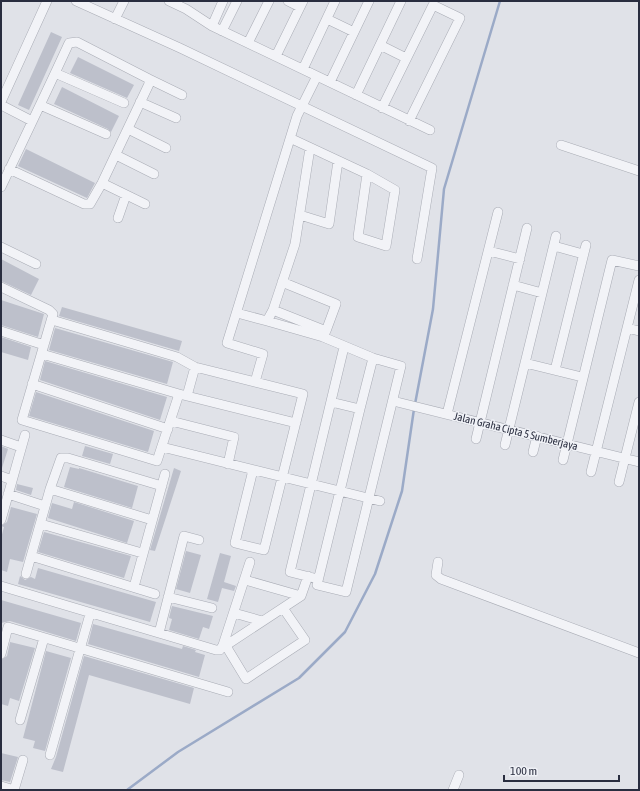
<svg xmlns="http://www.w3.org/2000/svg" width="640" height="791" font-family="'Asap Condensed',sans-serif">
	<rect width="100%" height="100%" fill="#e0e2e8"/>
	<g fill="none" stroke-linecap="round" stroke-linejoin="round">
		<path stroke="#9baac7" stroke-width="2.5" d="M 415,404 L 433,309 L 444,189 L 500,1
			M 127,790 L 178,752 L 299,678 L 345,632 L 375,574 L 402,491 L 414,409"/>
	</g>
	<path fill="#bdc0cb" d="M 51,32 L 62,37 L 29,110 L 18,105 Z
		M 78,57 L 134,85 L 127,98 L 70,73 Z
		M 62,87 L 119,116 L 111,132 L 108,129 L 54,104 Z
		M 26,149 L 95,183 L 87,198 L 18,166 Z
		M 1,259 L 39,279 L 31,295 L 1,281 Z
		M 1,300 L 44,314 L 38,337 L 1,325 Z
		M 62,307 L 182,341 L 179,351 L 59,316 Z
		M 55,328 L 173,362 L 167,384 L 49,350 Z
		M 1,337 L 31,347 L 28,360 L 1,352 Z
		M 45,361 L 167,397 L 160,420 L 40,380 Z
		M 36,392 L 154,431 L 148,452 L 29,416 Z
		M 1,446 L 8,449 L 2,468 L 1,467 Z
		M 85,446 L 113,454 L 110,464 L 82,456 Z
		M 70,467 L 79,469 L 79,468 L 138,486 L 132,508 L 64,487 Z
		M 174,468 L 181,471 L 155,551 L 150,550 Z
		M 17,484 L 33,488 L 31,495 L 16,490 Z
		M 74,502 L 134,521 L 127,543 L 48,518 L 52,503 L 72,509 Z
		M 11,507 L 37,514 L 23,562 L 10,559 L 7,572 L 1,570 L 1,538 L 4,527 L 1,526 L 7,522 Z
		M 44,532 L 131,556 L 124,578 L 38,552 Z
		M 186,551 L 201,555 L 190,593 L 176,589 Z
		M 220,553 L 231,556 L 224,582 L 236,586 L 234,591 L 222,588 L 218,602 L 207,599 Z
		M 38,568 L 156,602 L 150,622 L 18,584 L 20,576 L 25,580 L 31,577 L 35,579 Z
		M 1,600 L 81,623 L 76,641 L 10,621 L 1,623 Z
		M 172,606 L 213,616 L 209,629 L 203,627 L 199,639 L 169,630 L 172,619 L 169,618 Z
		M 93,624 L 182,649 L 183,646 L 196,650 L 195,652 L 205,655 L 199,677 L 88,644 Z
		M 10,642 L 35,648 L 19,701 L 10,698 L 8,706 L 1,704 L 1,660 L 7,656 Z
		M 46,651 L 71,658 L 45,751 L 33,748 L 35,741 L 23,738 Z
		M 84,656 L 194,688 L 190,704 L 89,675 L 63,772 L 51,769 L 56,757 Z
		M 1,753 L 18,757 L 10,782 L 1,780 Z"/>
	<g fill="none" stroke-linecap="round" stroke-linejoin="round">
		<g stroke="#a9acb5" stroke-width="10">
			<path id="minor" d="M 76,1 L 180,48 L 432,168 L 417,259
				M 169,1 L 186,9 L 212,26 L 430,130
				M 288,1 L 300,7
				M 115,19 L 124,1
				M 327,19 L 354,32
				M 212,26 L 223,1
				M 222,31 L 237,1
				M 248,43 L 269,1
				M 380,45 L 406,58
				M 276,56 L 303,1
				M 303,69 L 335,1
				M 55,73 L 124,103
				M 149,79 L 182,95
				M 330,82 L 369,1
				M 356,95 L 401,1
				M 1,102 L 47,1
				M 140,102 L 176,118
				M 1,105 L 32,121
				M 40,105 L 106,134
				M 382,108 L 433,5 L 460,18 L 409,121
				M 128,129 L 166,148
				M 292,139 L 367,174 L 395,190 L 386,246 L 358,237 L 367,174
				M 561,145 L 639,171
				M 116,155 L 154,174
				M 102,183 L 145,204
				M 1,187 C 24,139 47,91 69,43 L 77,42 L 149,79 L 149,84 L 102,183 L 90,204 L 84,204 L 9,169
				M 300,215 L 329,224 L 338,161
				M 118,218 L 126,195
				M 554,246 L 583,254
				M 1,247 L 36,264
				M 489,251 L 520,259
				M 513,285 L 542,293
				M 1,287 L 49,310 L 53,314 L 22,420 L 157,461 L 179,394 L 296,423
				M 273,310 L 326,331 L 336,304 L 282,282
				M 237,313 L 267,321 L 273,310 L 295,244 L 310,148
				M 52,320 L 177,357 L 195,367 L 303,394 L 264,550 L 235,543 L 253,470
				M 267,321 L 323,337 L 325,332
				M 627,328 L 639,331
				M 1,331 L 44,345
				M 323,337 L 373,358 L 401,366 L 346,592 L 317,585 L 360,409 L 331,402
				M 42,354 L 179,394
				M 525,363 L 582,377
				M 555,370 L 586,245
				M 255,382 L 263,354 L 227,343 L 297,116 L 317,76
				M 32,384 L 168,429
				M 187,396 L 195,367
				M 393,401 L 639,462
				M 360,409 L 373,358
				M 447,414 L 498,212
				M 171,421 L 234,437 L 228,464
				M 476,439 L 527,228
				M 1,440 L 21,447
				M 505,445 L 556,236
				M 162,447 L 380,501
				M 533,452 L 537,436
				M 563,460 L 612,260 L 639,266
				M 591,472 L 639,280
				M 1,476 L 12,480
				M 619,482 L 639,402
				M 50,489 L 152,520
				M 8,494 L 45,506
				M 1,520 L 25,435
				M 41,524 L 142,553
				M 31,556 L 155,594
				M 438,562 L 436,575 L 441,579 L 639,653
				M 26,574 L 50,489 L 61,458 L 68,458 L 162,486
				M 318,579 L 290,572 L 344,347
				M 245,580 L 301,596
				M 1,586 L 216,650 L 220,650 L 223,645 L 250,562
				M 134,587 L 165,474
				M 168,597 L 212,608
				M 234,613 L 262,621
				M 159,633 L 184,536 L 199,540
				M 226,646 L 246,679 L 305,640 L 283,608
				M 222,648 L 301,596 L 308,576
				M 1,654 L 8,627 L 228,692
				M 20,720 L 44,638
				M 50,755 L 90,614
				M 1,786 L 14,790
				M 14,790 L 23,760
				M 453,790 L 459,775"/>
		</g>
		<use href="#minor" stroke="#f2f3f7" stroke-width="9"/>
	</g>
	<g text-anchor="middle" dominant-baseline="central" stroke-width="3" stroke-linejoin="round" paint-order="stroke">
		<g font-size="11" fill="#292d3f" stroke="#eff1f6">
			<text transform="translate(516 431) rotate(14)">Jalan Graha Cipta 5 Sumberjaya</text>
		</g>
	</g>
	<rect width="640" height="791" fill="none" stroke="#292d3f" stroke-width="4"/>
	<path d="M504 775v6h115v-6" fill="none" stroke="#292d3f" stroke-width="2"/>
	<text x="510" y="775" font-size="12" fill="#292d3f" stroke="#eff1f6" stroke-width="3" paint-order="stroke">100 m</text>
</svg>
